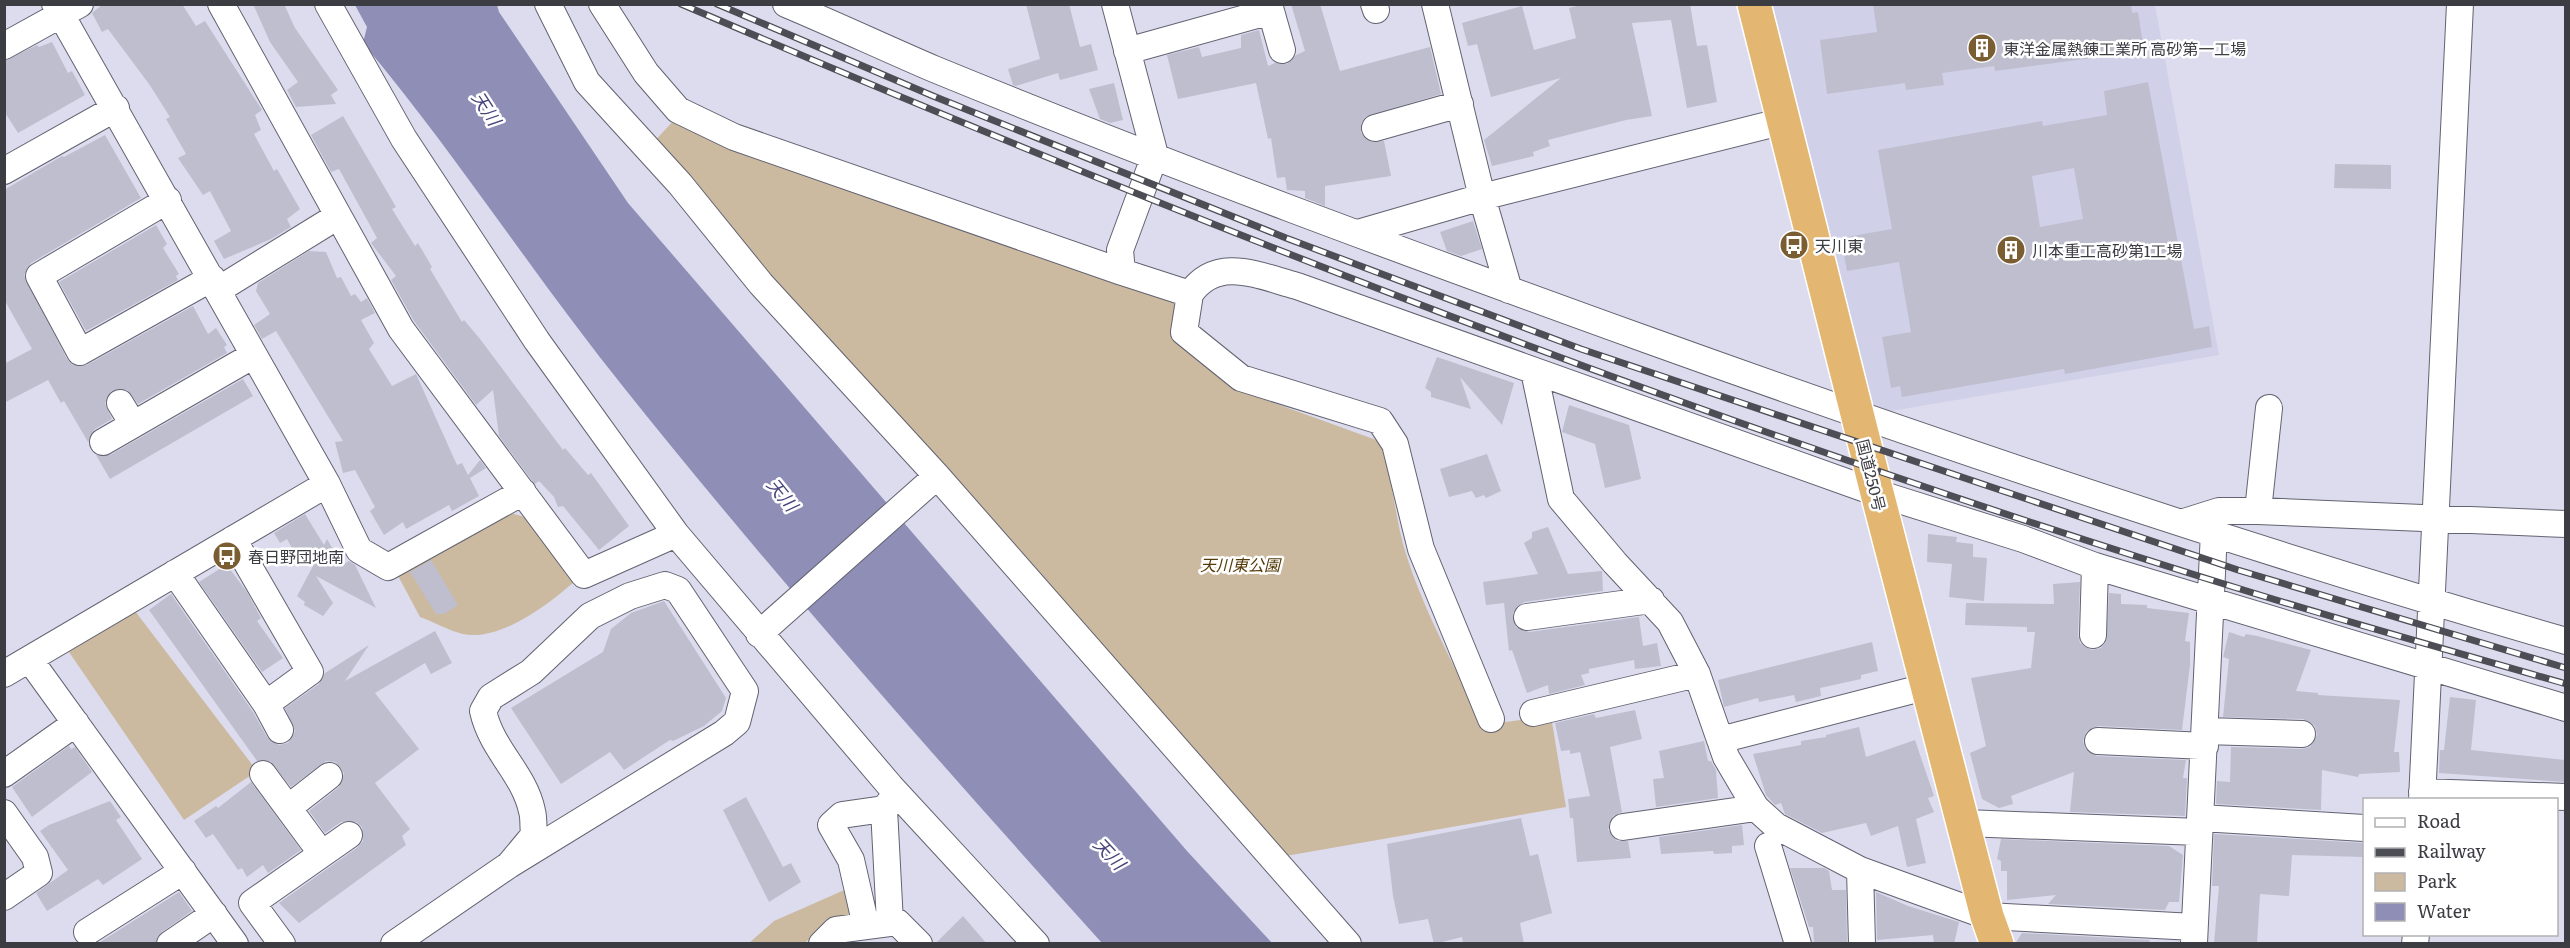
<svg xmlns="http://www.w3.org/2000/svg" width="2570" height="948" font-family="Literata,'Noto Sans JP',serif">
	<rect width="100%" height="100%" fill="#dcdcee"/>
	<path fill="#d0d0e9" d="M 1772,5 L 2155,5 L 2219,355 L 1874,414 Z"/>
	<path fill="#ccbaa0" d="M 675,119 L 1176,303 L 1175,331 L 1238,390 L 1379,441 C 1392,475 1394,509 1403,544 C 1421,607 1455,666 1483,725 L 1551,716 L 1566,807 L 1280,857 L 651,145 Z
		M 507,512 L 528,518 L 577,579 C 551,603 500,642 463,634 C 449,631 434,622 420,617 L 396,572 Z
		M 135,611 L 257,771 L 184,820 L 69,652 Z
		M 849,888 L 860,920 L 825,922 L 805,943 L 748,944 L 774,921 Z"/>
	<path fill="#8e8eb7" d="M 355,5 L 497,5 L 499,12 L 628,203 L 1187,851 L 1272,943 L 1102,943 C 939,762 777,579 625,389 C 534,276 456,154 363,43 L 367,27 Z"/>
	<path fill="#bebecf" fill-rule="evenodd" d="M 103,4 L 182,4 L 196,26 L 205,21 L 262,110 L 255,115 L 261,130 L 254,134 L 274,171 L 277,169 L 300,209 L 287,219 L 291,227 L 271,239 L 224,259 L 214,241 L 231,231 L 210,191 L 203,195 L 178,158 L 186,154 L 166,119 L 170,117 L 149,84 L 108,29 L 102,32 L 92,13 Z
		M 253,4 L 284,4 L 295,28 L 338,90 L 331,95 L 336,104 L 296,107 L 287,90 L 298,82 L 270,42 Z
		M 1026,4 L 1069,4 L 1080,47 L 1091,44 L 1098,70 L 1060,80 L 1058,73 L 1016,86 L 1013,85 L 1008,69 L 1040,59 Z
		M 1291,4 L 1320,4 L 1340,71 L 1430,47 L 1441,94 L 1365,117 L 1361,124 L 1361,133 L 1371,142 L 1384,141 L 1391,176 L 1325,186 L 1325,206 L 1305,198 L 1305,191 L 1287,190 L 1285,177 L 1277,178 L 1271,138 L 1268,139 L 1256,83 L 1178,99 L 1167,55 L 1199,47 L 1202,57 L 1241,48 L 1241,35 L 1259,30 L 1268,66 L 1275,63 L 1287,64 L 1296,55 L 1305,51 Z
		M 1585,4 L 1690,4 L 1697,46 L 1707,45 L 1717,102 L 1687,108 L 1671,20 L 1632,23 L 1652,116 L 1626,120 L 1548,140 L 1550,146 L 1533,152 L 1534,156 L 1492,166 L 1484,140 L 1561,78 L 1491,97 L 1477,44 L 1468,46 L 1462,23 L 1522,6 L 1534,50 L 1576,38 L 1569,8 Z
		M 1873,4 L 2131,4 L 2132,13 L 2138,12 L 2144,51 L 1995,71 L 1994,66 L 1942,73 L 1944,85 L 1906,90 L 1905,83 L 1827,94 L 1820,40 L 1877,32 Z
		M 52,42 L 68,73 L 72,71 L 85,95 L 18,133 L 4,111 L 4,61 L 37,45 L 39,47 Z
		M 2148,82 L 2194,329 L 2209,326 L 2212,347 L 2065,374 L 2064,369 L 1902,397 L 1900,386 L 1891,388 L 1882,337 L 1911,332 L 1899,262 L 1847,271 L 1841,238 L 1892,229 L 1878,150 L 2042,121 L 2043,126 L 2107,115 L 2104,91 ZM 2074,168 L 2083,219 L 2040,227 L 2032,176 Z
		M 1114,83 L 1123,120 L 1110,123 L 1100,119 L 1089,89 Z
		M 343,116 L 396,207 L 392,209 L 415,246 L 418,243 L 432,267 L 430,269 L 462,322 L 464,320 L 480,339 L 563,450 L 565,448 L 588,475 L 591,473 L 629,526 L 599,550 L 563,506 L 558,507 L 554,497 L 539,481 L 535,484 L 533,482 L 499,436 L 493,390 L 476,405 L 414,321 L 391,280 L 396,276 L 371,243 L 377,238 L 339,169 L 331,172 L 311,135 Z
		M 105,135 L 141,198 L 31,263 L 24,275 L 67,359 L 73,365 L 87,365 L 193,306 L 208,334 L 216,328 L 227,345 L 224,347 L 227,353 L 138,404 L 127,390 L 112,391 L 105,403 L 112,419 L 95,429 L 88,442 L 64,401 L 61,403 L 48,380 L 4,403 L 4,364 L 32,349 L 4,299 L 4,190 L 62,156 L 64,157 Z
		M 2335,164 L 2391,165 L 2391,189 L 2334,188 Z
		M 1473,221 L 1482,249 L 1461,256 L 1447,251 L 1440,232 Z
		M 156,225 L 167,244 L 163,248 L 179,274 L 176,276 L 178,280 L 86,331 L 59,282 Z
		M 309,251 L 326,252 L 337,278 L 341,277 L 351,296 L 355,294 L 361,302 L 367,298 L 375,313 L 361,320 L 374,343 L 369,349 L 392,386 L 416,374 L 457,465 L 462,463 L 468,475 L 480,460 L 486,468 L 470,478 L 479,496 L 452,511 L 449,505 L 406,529 L 403,522 L 384,535 L 370,511 L 375,507 L 355,470 L 343,473 L 335,442 L 343,441 L 276,331 L 262,339 L 254,325 L 270,314 L 256,291 L 258,283 Z
		M 1437,357 L 1514,383 L 1502,425 L 1460,377 L 1471,409 L 1431,397 L 1431,392 L 1425,388 Z
		M 243,379 L 253,396 L 110,479 L 96,455 L 110,455 Z
		M 1569,405 L 1629,425 L 1641,479 L 1605,488 L 1595,444 L 1562,432 Z
		M 1487,454 L 1501,491 L 1486,498 L 1484,495 L 1476,498 L 1472,491 L 1449,497 L 1440,469 Z
		M 305,514 L 324,545 L 327,539 L 342,565 L 349,561 L 355,565 L 376,608 L 316,576 L 333,603 L 323,616 L 304,605 L 305,602 L 297,596 L 321,551 L 295,554 L 287,539 L 280,543 L 274,533 Z
		M 1548,527 L 1568,574 L 1602,571 L 1603,591 L 1524,602 L 1513,612 L 1516,627 L 1529,632 L 1639,617 L 1643,646 L 1657,643 L 1661,666 L 1635,669 L 1634,660 L 1589,669 L 1589,673 L 1581,675 L 1585,685 L 1549,694 L 1548,685 L 1527,693 L 1512,650 L 1509,651 L 1504,603 L 1486,605 L 1483,582 L 1538,574 L 1524,543 L 1532,538 L 1532,532 Z
		M 1928,534 L 1957,537 L 1956,542 L 1973,544 L 1973,557 L 1987,558 L 1984,601 L 1949,597 L 1952,564 L 1927,562 Z
		M 431,560 L 458,605 L 444,614 L 436,614 L 410,572 Z
		M 221,568 L 229,568 L 247,592 L 261,618 L 257,621 L 283,658 L 262,672 L 199,582 Z
		M 2080,582 L 2078,635 L 2080,643 L 2092,650 L 2101,648 L 2106,642 L 2109,593 L 2121,594 L 2121,604 L 2147,605 L 2147,608 L 2189,613 L 2185,641 L 2190,642 L 2190,665 L 2182,730 L 2098,726 L 2086,732 L 2083,741 L 2085,748 L 2097,756 L 2186,760 L 2183,778 L 2187,778 L 2185,816 L 2070,812 L 2074,772 L 2011,796 L 2013,804 L 1999,808 L 1982,799 L 1970,753 L 1986,746 L 1971,678 L 2031,668 L 2035,632 L 2027,632 L 2027,627 L 1965,625 L 1966,603 L 2054,604 L 2053,584 Z
		M 171,594 L 253,712 L 267,737 L 279,745 L 288,743 L 295,731 L 285,708 L 319,684 L 325,673 L 369,645 L 345,681 L 435,631 L 452,663 L 431,674 L 425,663 L 375,693 L 419,749 L 375,783 L 410,829 L 402,836 L 406,845 L 299,923 L 279,903 L 358,847 L 363,841 L 362,827 L 356,822 L 341,822 L 325,833 L 309,811 L 339,787 L 344,773 L 335,762 L 326,761 L 291,787 L 270,761 L 257,761 L 149,610 Z
		M 664,601 L 726,698 L 722,711 L 704,726 L 673,741 L 670,740 L 624,770 L 610,752 L 561,784 L 511,708 L 603,652 L 611,629 L 631,613 Z
		M 2229,632 L 2244,637 L 2246,634 L 2257,636 L 2311,650 L 2296,691 L 2318,693 L 2318,695 L 2400,700 L 2394,752 L 2399,752 L 2400,772 L 2359,774 L 2358,777 L 2322,770 L 2321,810 L 2216,804 L 2217,781 L 2230,782 L 2231,747 L 2302,749 L 2310,747 L 2317,735 L 2315,726 L 2303,719 L 2223,717 L 2229,659 L 2223,657 Z
		M 1872,642 L 1878,671 L 1861,675 L 1861,679 L 1820,688 L 1821,696 L 1796,702 L 1794,695 L 1759,702 L 1758,698 L 1724,707 L 1718,680 Z
		M 2450,697 L 2476,700 L 2471,750 L 2565,760 L 2565,782 L 2439,773 L 2440,750 L 2444,750 Z
		M 1635,710 L 1642,739 L 1610,747 L 1622,812 L 1613,816 L 1608,830 L 1617,841 L 1628,841 L 1631,858 L 1577,862 L 1573,818 L 1570,818 L 1568,799 L 1590,796 L 1580,752 L 1570,754 L 1570,750 L 1561,751 L 1555,723 L 1594,714 L 1596,718 Z
		M 1859,727 L 1866,757 L 1915,740 L 1934,796 L 1928,798 L 1934,812 L 1916,819 L 1926,863 L 1907,867 L 1898,826 L 1871,836 L 1866,823 L 1822,833 L 1785,814 L 1781,803 L 1775,805 L 1766,795 L 1753,754 L 1801,745 L 1801,741 L 1826,737 L 1826,735 Z
		M 1704,741 L 1708,761 L 1711,761 L 1716,770 L 1718,798 L 1656,807 L 1653,779 L 1664,778 L 1659,751 Z
		M 69,746 L 71,749 L 75,747 L 92,772 L 32,817 L 12,787 Z
		M 251,782 L 301,850 L 268,873 L 263,865 L 247,877 L 242,868 L 238,870 L 213,834 L 206,838 L 194,821 L 216,806 L 218,808 Z
		M 746,797 L 783,867 L 791,863 L 801,882 L 769,902 L 723,810 Z
		M 110,801 L 121,817 L 116,820 L 142,859 L 103,885 L 98,879 L 47,911 L 36,893 L 68,870 L 40,831 L 49,825 Z
		M 1521,818 L 1530,856 L 1538,854 L 1552,913 L 1520,923 L 1524,944 L 1463,944 L 1462,937 L 1434,944 L 1428,919 L 1399,924 L 1393,896 L 1387,844 Z
		M 1742,825 L 1744,845 L 1732,846 L 1732,853 L 1714,854 L 1713,851 L 1661,854 L 1659,837 Z
		M 2214,834 L 2364,843 L 2364,857 L 2292,855 L 2289,896 L 2260,894 L 2257,944 L 2214,944 L 2219,886 L 2212,886 Z
		M 2001,839 L 2169,846 L 2183,855 L 2179,902 L 2169,902 L 2165,910 L 2048,904 L 2056,895 L 2007,900 L 2007,871 L 2001,871 L 2001,861 L 1997,859 Z
		M 1790,868 L 1824,868 L 1829,871 L 1832,890 L 1846,890 L 1847,943 L 1814,944 L 1813,927 L 1809,927 Z
		M 179,892 L 192,911 L 162,932 L 155,944 L 97,944 Z
		M 1876,892 L 1908,906 L 1959,922 L 1954,944 L 1934,944 L 1933,935 L 1877,940 Z
		M 963,916 L 987,944 L 935,944 Z
		M 2022,933 L 2150,940 L 2148,944 L 2015,944 Z"/>
	<g fill="none" stroke-linecap="round" stroke-linejoin="round">
		<g stroke="#626271" stroke-width="28">
			<path id="street" d="M 55,4 L 327,484 L 359,550 L 388,567 L 523,492
				M 221,4 L 401,329 L 584,575 L 676,534
				M 328,4 L 404,139 L 537,341 L 676,534 L 891,787 L 1036,944
				M 548,4 L 587,82 L 680,184 L 761,284 L 937,476 L 1348,944
				M 602,4 L 646,73 L 678,110 L 734,137 L 1122,272
				M 786,4 C 836,25 885,48 934,69 C 1168,165 1407,253 1645,339 C 1948,448 2255,552 2566,641
				M 1115,4 L 1155,155 L 1120,250 L 1122,272 L 1190,294 L 1184,332 L 1241,378 L 1380,421 L 1395,444 L 1421,549 L 1491,719
				M 1269,4 L 1282,50
				M 1374,4 L 1376,10
				M 1435,4 L 1482,197 L 1509,290
				M 4,46 L 80,4
				M 1127,51 L 1271,11
				M 1375,128 L 1460,104
				M 4,171 L 116,108
				M 168,200 L 39,276 L 80,352 L 212,278
				M 1358,233 L 1482,197 L 1784,121
				M 218,290 L 338,216
				M 1190,294 C 1217,255 1259,276 1297,286 L 1877,493 L 2023,539 L 2095,566 L 2566,708
				M 1534,371 L 1561,499 L 1615,563 L 1670,622 L 1697,674 L 1726,757 L 1756,808 L 1776,826 L 1860,870 L 1987,916 L 2194,927
				M 120,403 L 133,424
				M 103,442 L 254,355
				M 2258,511 L 2269,408
				M 2184,522 L 2219,511 L 2258,511 L 2566,524
				M 175,573 L 266,704 L 310,672 L 233,539
				M 1527,617 L 1651,600
				M 759,634 L 937,476
				M 2093,635 L 2095,566
				M 30,660 L 235,944
				M 4,674 L 327,484
				M 266,704 L 280,730
				M 1533,713 L 1697,674
				M 2205,731 L 2302,734
				M 1720,740 L 1929,686
				M 2098,741 L 2205,746
				M 4,774 L 76,723
				M 263,774 L 322,854
				M 2422,792 L 2566,797
				M 2422,800 L 2460,4
				M 288,808 L 329,776
				M 4,813 L 35,857 L 39,873 L 4,897
				M 2201,818 L 2364,828
				M 1965,823 L 2199,832
				M 1623,827 L 1756,808
				M 1768,846 L 1798,944
				M 1860,870 L 1862,944
				M 890,923 L 884,809 L 895,796
				M 866,926 L 851,860 L 831,825 L 842,815 L 884,809
				M 87,932 L 183,871
				M 2194,943 L 2214,532
				M 170,944 L 214,914
				M 282,944 L 252,903 L 349,835
				M 394,944 L 509,865 L 724,733 L 737,722 L 745,691 L 678,590 L 665,585 L 630,596 L 590,616 L 531,672 L 491,697 L 483,711 C 492,751 524,773 532,811 C 534,818 533,827 534,835 L 509,865
				M 822,944 L 836,930 L 897,922 L 919,944
				M 2415,944 L 2416,934"/>
		</g>
		<g stroke="#fff" stroke-width="36">
			<path id="highway" d="M 1754,4 L 1877,493 L 1987,916 L 1997,944"/>
		</g>
		<use href="#street" stroke="#fff" stroke-width="26"/>
		<use href="#highway" stroke="#e3b771" stroke-width="33"/>
		<g stroke="#4d4d55" stroke-width="7">
			<path id="rail" d="M 681,4 C 1190,222 1708,425 2237,588 C 2346,622 2456,652 2566,684
				M 717,4 L 933,96 L 1286,238 L 1581,349 L 2238,570 L 2566,668"/>
		</g>
		<use href="#rail" stroke="#fff" stroke-width="4.5" stroke-dasharray="14" stroke-linecap="butt"/>
	</g>
	<defs>
		<g id="building-disc" transform="scale(1.5)"><circle r="9.5" fill="#7a5e31" stroke="#fff"/><path d="M-4-6H4V6H1V3H-1V6H-4ZM-2.5-4.3h1.7v1.8h-1.7ZM.8-4.3h1.7v1.8H.8ZM-2.5-1h1.7V.8h-1.7ZM.8-1h1.7V.8H.8Z" fill="#fff"/></g>
		<g id="bus-disc" transform="scale(1.5)"><circle r="9.5" fill="#7a5e31" stroke="#fff"/><path d="M-5-6H5V4H4V6H2V4H-2V6H-4V4H-5ZM-3.5-4V0h7V-4ZM-3.5 1.2v1.5H-2V1.2ZM2 1.2v1.5H3.5V1.2Z" fill="#fff"/></g>
	</defs>
	<g fill-rule="evenodd">
		<use href="#building-disc" x="1982" y="48"/>
		<use href="#bus-disc" x="1794" y="245"/>
		<use href="#building-disc" x="2011" y="250"/>
		<use href="#bus-disc" x="227" y="556"/>
	</g>
	<g text-anchor="middle" dominant-baseline="central" stroke-width="5" stroke-linejoin="round" paint-order="stroke">
		<g font-size="16" fill="#3c3c43" stroke="#fff" text-anchor="start">
			<text x="2003" y="48">東洋金属熱錬工業所 高砂第一工場</text>
			<text x="1815" y="245">天川東</text>
			<text x="2032" y="250">川本重工高砂第1工場</text>
			<text x="248" y="556">春日野団地南</text>
		</g>
		<g font-size="16" fill="#3c3c43" stroke="#fff">
			<text transform="translate(1872 475) rotate(76)">国道250号</text>
		</g>
		<g font-size="16" font-style="italic" fill="#543a06" stroke="#fff">
			<text x="1240" y="564">天川東公園</text>
		</g>
		<g font-size="18" font-style="italic" fill="#48447c" stroke="#fff">
			<text transform="translate(487 108) rotate(57)">天川</text>
			<text transform="translate(783 494) rotate(51)">天川</text>
			<text transform="translate(1110 853) rotate(47)">天川</text>
		</g>
	</g>
	<rect width="2570" height="948" fill="none" stroke="#3c3c43" stroke-width="12"/>
	<rect x="2363" y="798" width="195" height="138" fill="#ffffff" stroke="#b1b1b4" stroke-width="1.5"/>
	<rect x="2375" y="818" width="30" height="9" fill="#ffffff" stroke="#b1b1b4" stroke-width="1.5"/>
	<text x="2417" y="828" font-size="18" fill="#3c3c43">Road</text>
	<rect x="2375" y="848" width="30" height="9" fill="#4d4d55" stroke="#b1b1b4" stroke-width="1.5"/>
	<text x="2417" y="858" font-size="18" fill="#3c3c43">Railway</text>
	<rect x="2375" y="873" width="30" height="18" fill="#ccbaa0" stroke="#b1b1b4" stroke-width="1.5"/>
	<text x="2417" y="888" font-size="18" fill="#3c3c43">Park</text>
	<rect x="2375" y="903" width="30" height="18" fill="#8e8eb7" stroke="#b1b1b4" stroke-width="1.5"/>
	<text x="2417" y="918" font-size="18" fill="#3c3c43">Water</text>
</svg>
